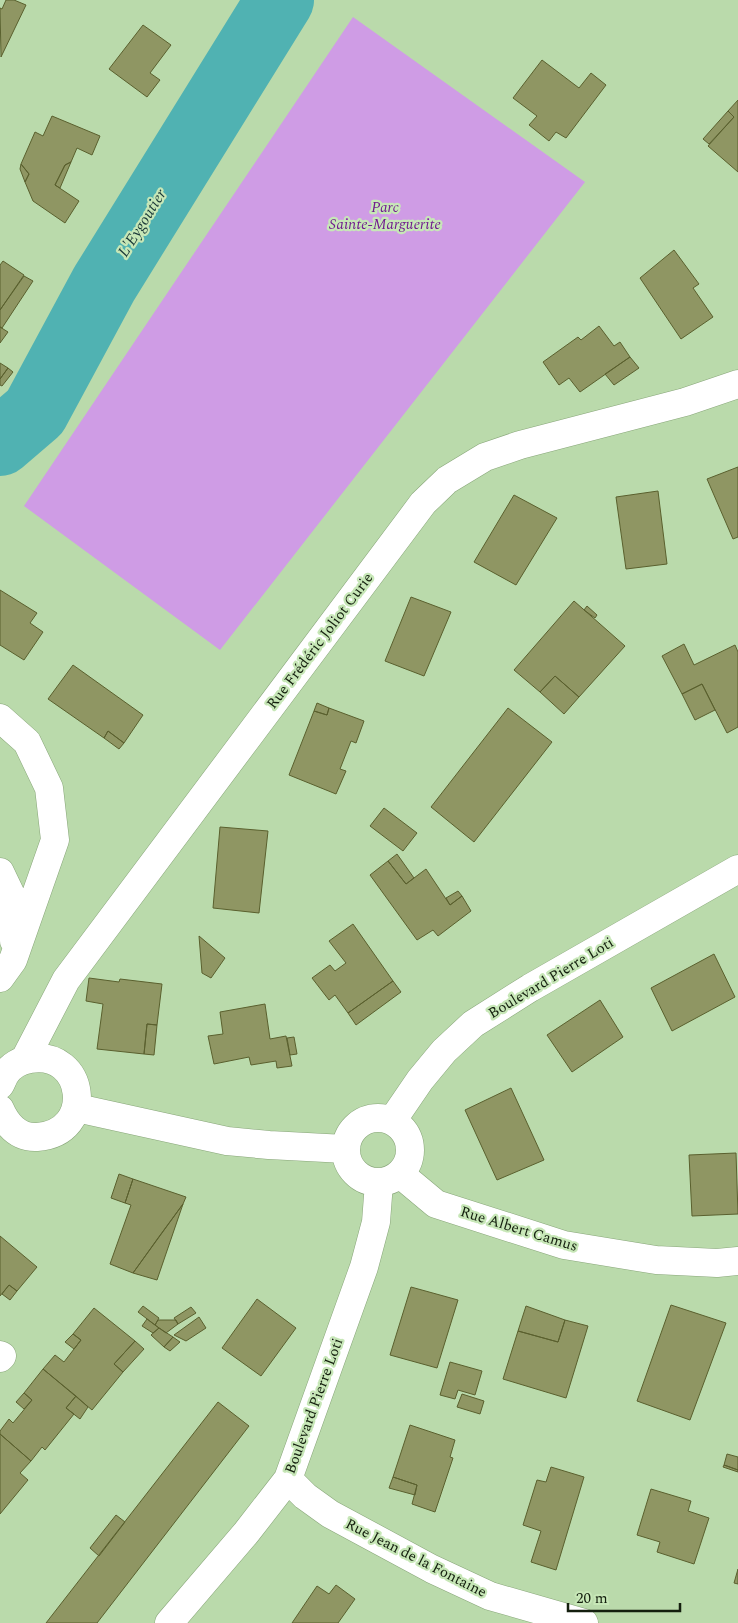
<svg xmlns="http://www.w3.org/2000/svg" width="738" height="1623" font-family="Spectral,serif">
	<rect width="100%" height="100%" fill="#badaab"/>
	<path fill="#cf9ce5" d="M 353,17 L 585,182 L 220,650 L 24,506 Z"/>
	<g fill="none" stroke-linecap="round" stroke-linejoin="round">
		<path stroke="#50b2b2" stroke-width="68" d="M 0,442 L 35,412 L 104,284 L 280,0"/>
	</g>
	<path fill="#8f9663" stroke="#5a602e" d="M 6,0 L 14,0 L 26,5 L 1,57 L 0,8 L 2,9 Z
		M 143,25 L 171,45 L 150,73 L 160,80 L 147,97 L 109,69 Z
		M 542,60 L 579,88 L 591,73 L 606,85 L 566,138 L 556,132 L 549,141 L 529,125 L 537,116 L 513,98 Z
		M 738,100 L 738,172 L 708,146 L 734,117 L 728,111 Z
		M 728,111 L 734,117 L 709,144 L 703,139 Z
		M 52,116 L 100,136 L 92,155 L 77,148 L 71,162 L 65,165 L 55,185 L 79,201 L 65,223 L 33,201 L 25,182 L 29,174 L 21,164 L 35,132 L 43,136 Z
		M 71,162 L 60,188 L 55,185 L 65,165 Z
		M 21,164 L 29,174 L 25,182 L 20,169 Z
		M 674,250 L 699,284 L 693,288 L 713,317 L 681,339 L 640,278 Z
		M 3,261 L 24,275 L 0,310 L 0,265 Z
		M 24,276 L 33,281 L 2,328 L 0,327 L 0,310 Z
		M 599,326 L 614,346 L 620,342 L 630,357 L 580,392 L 569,378 L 559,385 L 543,362 L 578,337 L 581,340 Z
		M 0,327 L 8,332 L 0,343 Z
		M 630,357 L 639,368 L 614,385 L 605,374 Z
		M 0,363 L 8,368 L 0,379 Z
		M 8,368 L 13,372 L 2,386 L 0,385 L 0,379 Z
		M 738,467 L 738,537 L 733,539 L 707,479 Z
		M 658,491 L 667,564 L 626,569 L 616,497 Z
		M 514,495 L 557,518 L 516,585 L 474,562 Z
		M 0,590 L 37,613 L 30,623 L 43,632 L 24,660 L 0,645 Z
		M 411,597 L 451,612 L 424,676 L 385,661 Z
		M 574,601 L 625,646 L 579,697 L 555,676 L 540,692 L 514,670 Z
		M 587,606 L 597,615 L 595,618 L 584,610 Z
		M 684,644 L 694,665 L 735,645 L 738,652 L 738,727 L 727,733 L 702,684 L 682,694 L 662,656 Z
		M 73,665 L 143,715 L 124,743 L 108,731 L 104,738 L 48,699 Z
		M 555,676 L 579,697 L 564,714 L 540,692 Z
		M 702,684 L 715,710 L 695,720 L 682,694 Z
		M 317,703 L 329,708 L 327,715 L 314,711 Z
		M 329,708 L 364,721 L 356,743 L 351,741 L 340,769 L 346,771 L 336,794 L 289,775 L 314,711 L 327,715 Z
		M 508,708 L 552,742 L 474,842 L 431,807 Z
		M 108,731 L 124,743 L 119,749 L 104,738 Z
		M 384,808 L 417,833 L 403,851 L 370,826 Z
		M 220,827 L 268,831 L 259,913 L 213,908 Z
		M 397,854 L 414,878 L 406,884 L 388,861 Z
		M 388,861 L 406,884 L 426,869 L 450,905 L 462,896 L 471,911 L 438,936 L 433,930 L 417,940 L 370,875 Z
		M 458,891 L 462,896 L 450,905 L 446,898 Z
		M 353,924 L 393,981 L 348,1013 L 335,995 L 329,1000 L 312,978 L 330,965 L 335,971 L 346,963 L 329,941 Z
		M 199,936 L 225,958 L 211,978 L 202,973 Z
		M 714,954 L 735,997 L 672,1031 L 651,988 Z
		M 89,978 L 119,982 L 120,979 L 162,984 L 157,1025 L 147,1024 L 144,1054 L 97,1049 L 103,1004 L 86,1001 Z
		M 393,981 L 401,992 L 356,1025 L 348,1013 Z
		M 600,1000 L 623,1037 L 572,1072 L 547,1035 Z
		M 265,1004 L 270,1039 L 286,1036 L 292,1066 L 277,1068 L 276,1061 L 251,1065 L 249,1057 L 214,1064 L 208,1036 L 223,1034 L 220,1012 Z
		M 147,1024 L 157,1025 L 154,1055 L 144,1054 Z
		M 294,1037 L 297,1054 L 290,1055 L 287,1038 Z
		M 511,1088 L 544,1160 L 497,1180 L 465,1110 Z
		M 736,1153 L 738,1214 L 692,1216 L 689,1155 Z
		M 119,1174 L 133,1179 L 125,1203 L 111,1198 Z
		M 133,1179 L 186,1197 L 183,1204 L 133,1273 L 110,1264 L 131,1205 L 125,1203 Z
		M 183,1204 L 157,1280 L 133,1273 L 158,1238 Z
		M 0,1236 L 37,1267 L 17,1291 L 9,1285 L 0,1296 Z
		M 9,1285 L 17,1291 L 10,1300 L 2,1294 Z
		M 411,1287 L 458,1300 L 437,1368 L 390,1355 Z
		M 257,1299 L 296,1328 L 261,1376 L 222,1348 Z
		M 671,1305 L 726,1323 L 690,1420 L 637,1401 Z
		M 143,1306 L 159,1318 L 155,1325 L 138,1312 Z
		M 526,1306 L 565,1320 L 558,1342 L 518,1331 Z
		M 191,1307 L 196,1313 L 178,1324 L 174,1318 Z
		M 94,1308 L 135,1341 L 114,1364 L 123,1372 L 92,1410 L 43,1369 L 55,1355 L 64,1362 L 81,1340 L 73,1334 Z
		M 199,1317 L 206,1328 L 186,1341 L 174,1335 Z
		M 147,1319 L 159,1328 L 153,1333 L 142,1326 Z
		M 158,1320 L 176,1320 L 178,1324 L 166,1333 L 155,1325 Z
		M 565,1320 L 588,1326 L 566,1398 L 503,1379 L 518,1331 L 558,1342 Z
		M 159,1328 L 173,1337 L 164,1347 L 151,1335 Z
		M 73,1334 L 81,1340 L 74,1349 L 65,1342 Z
		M 173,1337 L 180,1342 L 170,1351 L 164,1347 Z
		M 135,1341 L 144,1349 L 123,1372 L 114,1364 Z
		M 450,1362 L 482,1371 L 475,1395 L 458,1390 L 455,1399 L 440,1395 Z
		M 43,1369 L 76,1396 L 66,1408 L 74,1414 L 45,1450 L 42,1447 L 31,1461 L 0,1434 L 0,1431 L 9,1419 L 13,1423 L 32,1400 L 24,1393 Z
		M 24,1393 L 32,1400 L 24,1409 L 16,1402 Z
		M 462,1394 L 484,1401 L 480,1414 L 457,1407 Z
		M 76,1396 L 88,1407 L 80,1419 L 66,1408 Z
		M 218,1402 L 249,1426 L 97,1623 L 46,1623 Z
		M 410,1425 L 455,1440 L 450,1457 L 453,1458 L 435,1512 L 412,1504 L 417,1485 L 393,1477 Z
		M 0,1434 L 31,1461 L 20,1473 L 28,1480 L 0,1514 Z
		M 727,1454 L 738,1457 L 738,1470 L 724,1465 Z
		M 724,1465 L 738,1470 L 738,1472 L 723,1467 Z
		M 551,1467 L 584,1477 L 556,1570 L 531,1562 L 541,1531 L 523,1525 L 537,1480 L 546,1482 Z
		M 393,1477 L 417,1485 L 415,1495 L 389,1488 Z
		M 651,1489 L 691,1501 L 688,1511 L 709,1518 L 694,1564 L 657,1552 L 660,1542 L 637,1535 Z
		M 116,1515 L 125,1522 L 99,1556 L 90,1548 Z
		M 738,1569 L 738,1584 L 734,1583 Z
		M 336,1585 L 355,1599 L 338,1623 L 292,1623 L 317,1586 L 329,1594 Z"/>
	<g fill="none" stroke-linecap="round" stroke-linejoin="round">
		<g stroke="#88a679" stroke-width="29">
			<path id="street" d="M 0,718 L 27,742 L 49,788 L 55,840 L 13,960 L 0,978
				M 0,872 L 11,895 L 14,922 L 14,941
				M 25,1059 L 66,980 L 423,503 L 447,480 L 485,457 L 520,445 L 685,402 L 738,384
				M 0,1085 C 2,1082 3,1078 5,1075 C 10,1066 21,1060 30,1059 C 85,1049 97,1133 37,1137 C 18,1138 7,1125 0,1109
				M 77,1108 L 227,1141 L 269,1145 L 345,1149
				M346 1150a32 32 0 1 1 64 0a32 32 0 1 1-64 0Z
				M 392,1121 L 420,1080 L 444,1051 L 473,1024 L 530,988 L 738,869
				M 400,1174 L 436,1204 L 564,1245 L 656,1260 L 717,1263 L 738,1261
				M 0,1355 L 2,1356 L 0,1358
				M 288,1479 L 305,1496 L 330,1514 L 432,1569 L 490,1596 L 584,1623
				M 169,1623 L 246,1533 L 288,1479 L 364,1267 L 376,1222 L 379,1183"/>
		</g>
		<use href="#street" stroke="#fff" stroke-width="28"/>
	</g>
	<g text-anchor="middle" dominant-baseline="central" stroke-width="4.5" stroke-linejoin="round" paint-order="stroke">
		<g font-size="15" font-style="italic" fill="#711b8f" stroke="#c7e7b7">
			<text x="385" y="207">Parc<tspan x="385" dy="17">Sainte-Marguerite</tspan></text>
		</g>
		<g font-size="15" fill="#141f0e" stroke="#c7e7b7">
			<text transform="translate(320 641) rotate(-53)">Rue Frédéric Joliot Curie</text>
			<text transform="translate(551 978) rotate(-31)">Boulevard Pierre Loti</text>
			<text transform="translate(519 1229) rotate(17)">Rue Albert Camus</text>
			<text transform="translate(314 1406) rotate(-70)">Boulevard Pierre Loti</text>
			<text transform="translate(416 1558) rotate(27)">Rue Jean de la Fontaine</text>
		</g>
		<g font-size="16" font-style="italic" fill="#1a3838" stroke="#c7e7b7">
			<text transform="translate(142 223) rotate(-58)">L'Eygoutier</text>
		</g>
	</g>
	<path d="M568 1603v8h112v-8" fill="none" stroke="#141f0e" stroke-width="2.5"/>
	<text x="576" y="1603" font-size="15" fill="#141f0e" stroke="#c7e7b7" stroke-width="4" paint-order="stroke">20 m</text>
</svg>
